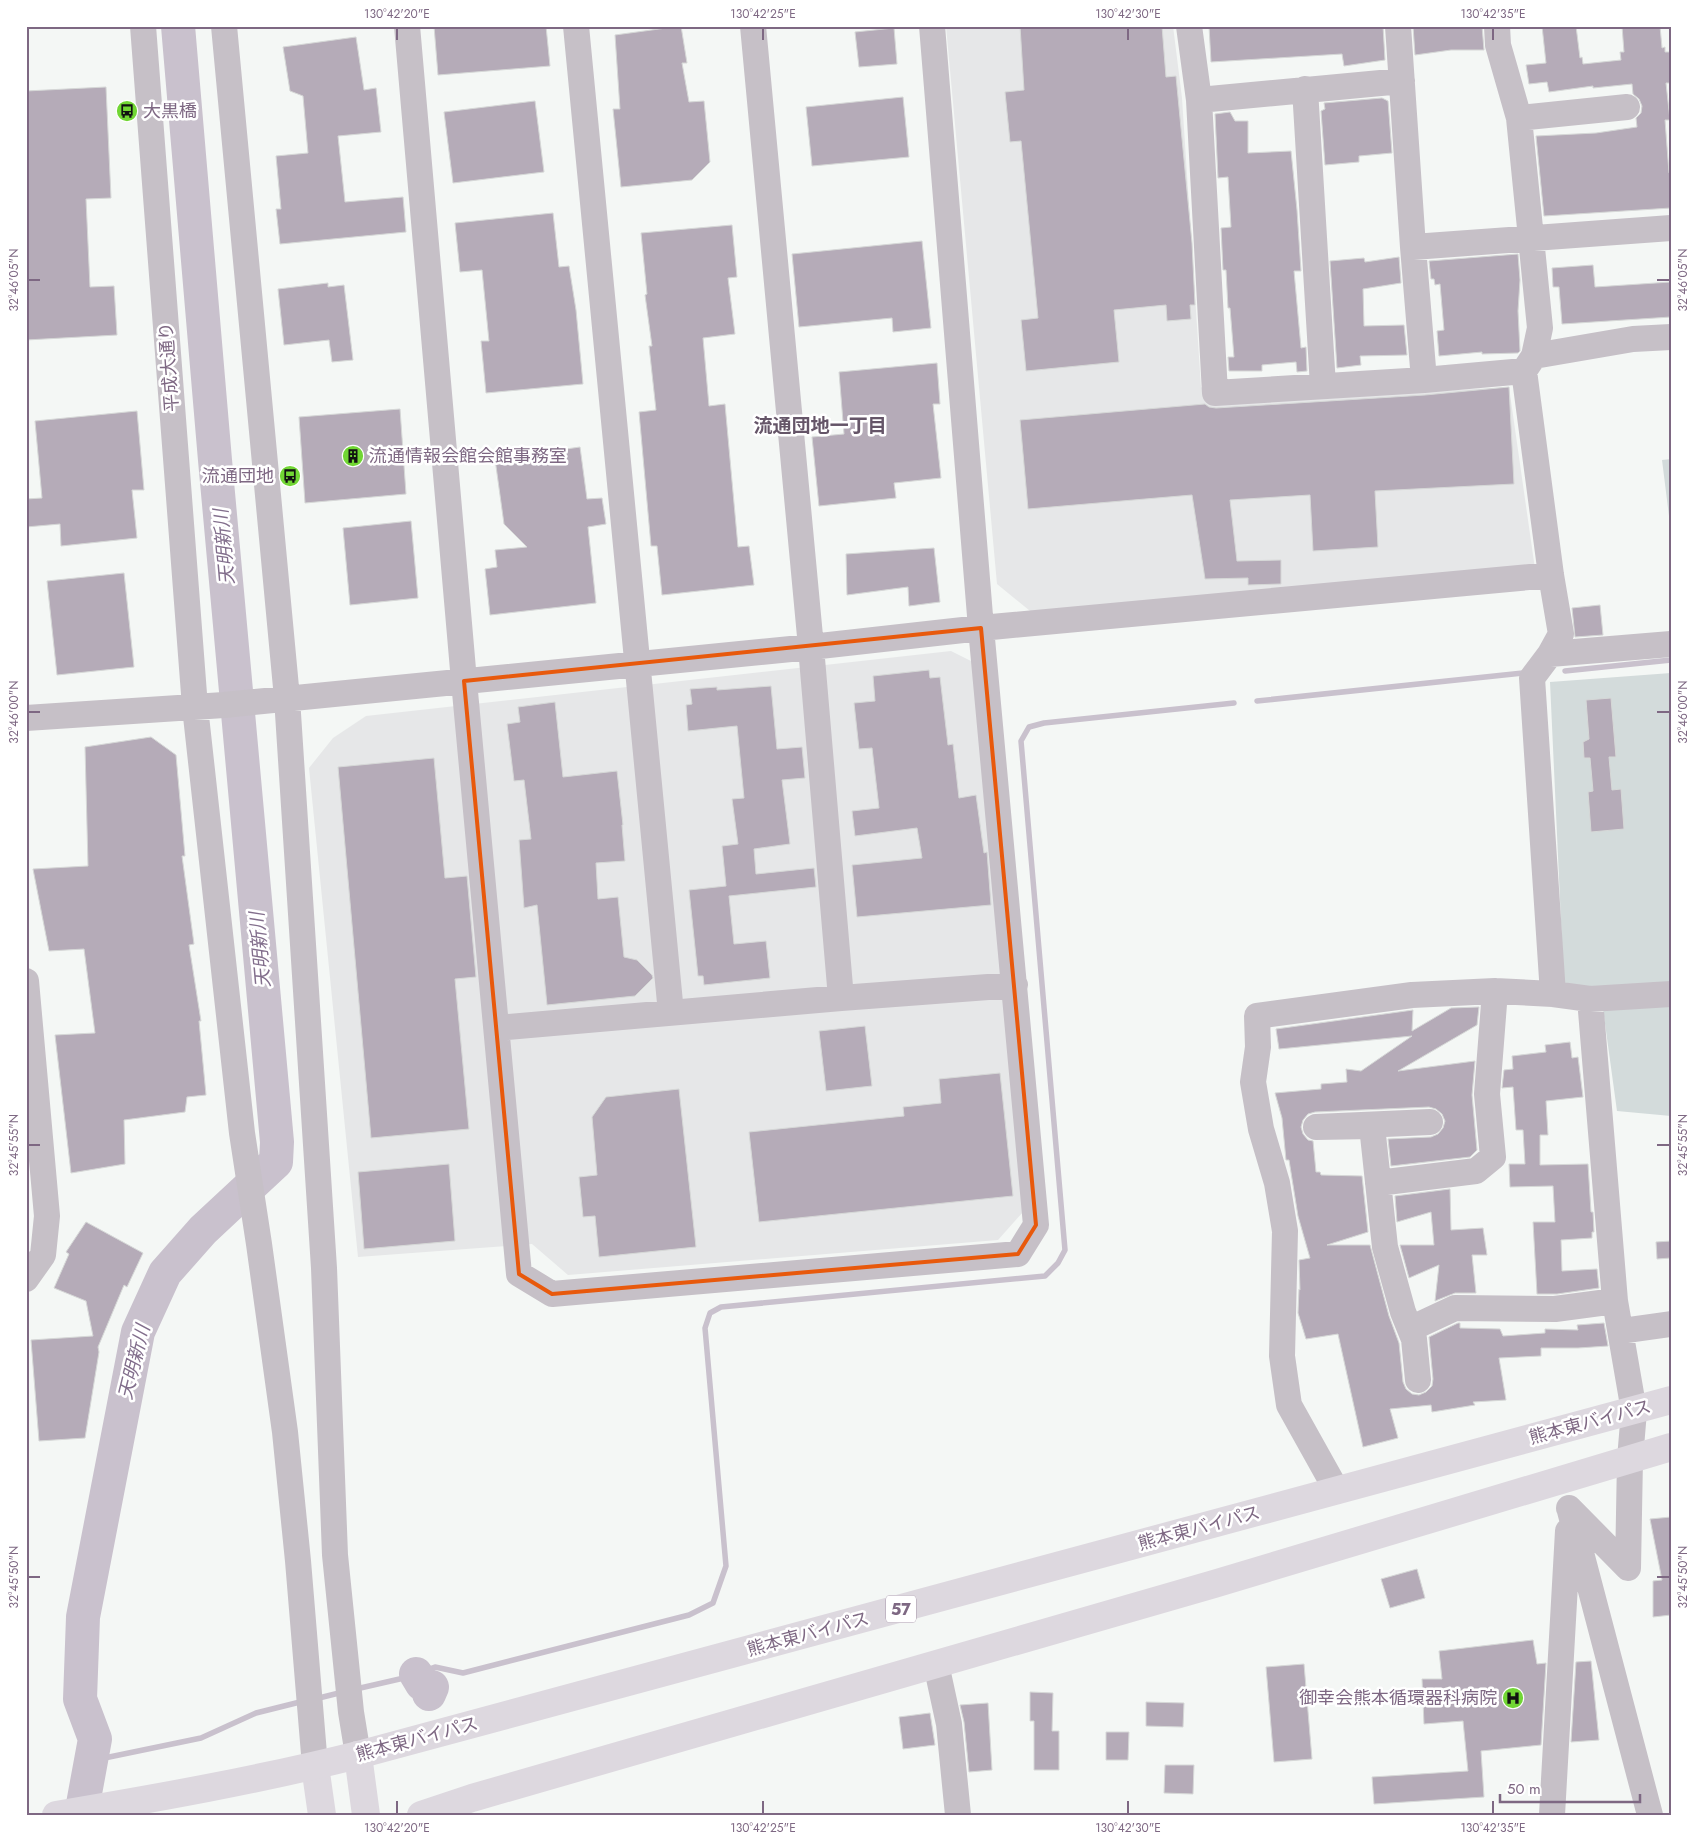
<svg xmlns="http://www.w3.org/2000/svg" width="1697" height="1841" font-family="Jost,'Noto Sans JP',sans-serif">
	<rect width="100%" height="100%" fill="#f4f7f5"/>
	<path fill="#e6e7e8" d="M 946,26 L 1173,26 L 1182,98 L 1201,387 L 1228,405 L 1237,402 L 1509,387 L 1535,569 L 1035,615 L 997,584 Z
		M 951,651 L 977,664 L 1023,1212 L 998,1240 L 568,1275 L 532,1244 L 358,1257 L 309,768 L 333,738 L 366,716 Z"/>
	<path fill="#d3dbdb" d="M 1671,459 L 1671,532 L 1662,460 Z
		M 1671,673 L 1671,985 L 1564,987 L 1550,682 Z
		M 1671,1006 L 1671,1116 L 1617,1111 L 1603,1009 Z"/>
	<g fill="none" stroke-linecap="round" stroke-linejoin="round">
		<path stroke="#c9c1cd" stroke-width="5.5" d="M 1565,671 L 1671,660
			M 1257,701 L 1523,673
			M 356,1689 L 404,1678 L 435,1667 L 463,1673 L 689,1615 L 713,1603 L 726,1566 L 705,1328 L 710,1313 L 721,1307 L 1045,1276 L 1058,1263 L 1065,1250 L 1021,741 L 1029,727 L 1044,723 L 1234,703
			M 315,1699 L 343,1692
			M 90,1761 L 201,1738 L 256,1713 L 304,1701"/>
		<path stroke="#c9c1cd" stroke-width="34" d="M 416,1674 L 422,1684 L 432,1687 L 429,1694
			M 81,1815 L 95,1739 L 80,1699 L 83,1617 L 138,1332 L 165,1273 L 203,1230 L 276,1162 L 277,1142 L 215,460 L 178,26"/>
	</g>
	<path fill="#b5abb8" stroke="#d6d8d7" d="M 434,26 L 546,26 L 550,66 L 438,75 Z
		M 681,26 L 687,63 L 682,63 L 689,102 L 704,101 L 710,162 L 692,180 L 621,187 L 613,109 L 620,109 L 615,35 Z
		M 1020,26 L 1162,26 L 1166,77 L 1176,76 L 1192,243 L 1195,305 L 1190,305 L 1191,319 L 1167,321 L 1166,305 L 1114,310 L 1119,362 L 1026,371 L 1021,320 L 1038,318 L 1021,141 L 1010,142 L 1005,92 L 1024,90 Z
		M 1209,26 L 1383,26 L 1385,60 L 1344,66 L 1342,54 L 1211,62 Z
		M 1413,26 L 1482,26 L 1484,50 L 1451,50 L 1415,55 Z
		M 1542,26 L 1576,26 L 1580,58 L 1582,57 L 1583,64 L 1621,60 L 1620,52 L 1624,52 L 1622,26 L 1660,26 L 1662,48 L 1665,47 L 1665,52 L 1671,52 L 1671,83 L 1666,83 L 1670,120 L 1665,120 L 1669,173 L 1671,172 L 1671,208 L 1544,216 L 1536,136 L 1596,133 L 1637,127 L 1636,118 L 1641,113 L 1642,106 L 1639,99 L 1633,94 L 1632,84 L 1593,88 L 1593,86 L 1549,92 L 1547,82 L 1529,84 L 1526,65 L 1546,63 Z
		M 894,28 L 897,64 L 859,67 L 855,32 Z
		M 356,37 L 364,90 L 376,88 L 381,132 L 338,136 L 345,202 L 403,197 L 406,232 L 280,244 L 276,209 L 281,209 L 276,156 L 308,153 L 303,96 L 290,91 L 283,47 Z
		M 106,87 L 111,198 L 86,199 L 90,287 L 114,286 L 117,335 L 26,340 L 26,91 Z
		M 903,97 L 909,157 L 812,166 L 806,107 Z
		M 1382,98 L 1388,101 L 1392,153 L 1359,156 L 1359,162 L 1325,165 L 1321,111 L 1325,109 L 1324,103 Z
		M 535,101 L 544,172 L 453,183 L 444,112 Z
		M 1230,112 L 1235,121 L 1248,121 L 1248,153 L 1291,151 L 1297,210 L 1301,271 L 1294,271 L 1301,348 L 1306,347 L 1307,371 L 1297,372 L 1296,362 L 1262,365 L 1262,371 L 1229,371 L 1228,357 L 1234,357 L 1230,308 L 1228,308 L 1226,270 L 1223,270 L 1221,228 L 1231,227 L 1228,177 L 1218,178 L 1215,114 Z
		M 553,213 L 559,267 L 569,266 L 576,310 L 583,384 L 486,393 L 481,341 L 489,341 L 482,270 L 460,272 L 455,223 Z
		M 732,225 L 737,277 L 728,278 L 735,334 L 703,338 L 709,406 L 725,404 L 738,547 L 749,546 L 754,585 L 662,595 L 657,546 L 651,546 L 639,412 L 656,410 L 649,346 L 652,346 L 645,295 L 647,294 L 641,233 Z
		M 922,241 L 931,328 L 893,332 L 892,318 L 799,327 L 792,254 Z
		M 1518,254 L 1520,280 L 1518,311 L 1520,351 L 1518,353 L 1482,354 L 1482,352 L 1439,356 L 1437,331 L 1444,330 L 1440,284 L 1435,285 L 1434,279 L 1431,279 L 1429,261 Z
		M 1399,257 L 1401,283 L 1363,289 L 1364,326 L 1404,325 L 1407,355 L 1360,356 L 1361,365 L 1337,368 L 1330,261 L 1364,258 L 1365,262 Z
		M 1593,265 L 1595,287 L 1671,282 L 1671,317 L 1562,324 L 1559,287 L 1553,287 L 1552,268 Z
		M 328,283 L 328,287 L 344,285 L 353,360 L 332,362 L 329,340 L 284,345 L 278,289 Z
		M 937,363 L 940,404 L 933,404 L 941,478 L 894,483 L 896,498 L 819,506 L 812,437 L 844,434 L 839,372 Z
		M 1509,387 L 1514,484 L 1375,491 L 1378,547 L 1313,551 L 1310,495 L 1230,500 L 1237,561 L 1281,560 L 1281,584 L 1248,585 L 1248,578 L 1205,579 L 1192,495 L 1028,509 L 1020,420 L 1205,404 L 1209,407 L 1216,408 L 1425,395 Z
		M 400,409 L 406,494 L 305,503 L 299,417 Z
		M 137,411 L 144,490 L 132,490 L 137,538 L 61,546 L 60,524 L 26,527 L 26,499 L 42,498 L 35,421 Z
		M 580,447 L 587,499 L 602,498 L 606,524 L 588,527 L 596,603 L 490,615 L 485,569 L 497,567 L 495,550 L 527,547 L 504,524 L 495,459 Z
		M 411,521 L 418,598 L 350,605 L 343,528 Z
		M 934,548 L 940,602 L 909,606 L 908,587 L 847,595 L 846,554 Z
		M 124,573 L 134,667 L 57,675 L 47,581 Z
		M 1600,605 L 1603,635 L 1575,637 L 1572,608 Z
		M 929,670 L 930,678 L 940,677 L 948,745 L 953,744 L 959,798 L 976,795 L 984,853 L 987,852 L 991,905 L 857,917 L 852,865 L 922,858 L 917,828 L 855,836 L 852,811 L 879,808 L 872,748 L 859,749 L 854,703 L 875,701 L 873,676 Z
		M 771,686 L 777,749 L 802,747 L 805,778 L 782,780 L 790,844 L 754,849 L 756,874 L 814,868 L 816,887 L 729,896 L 734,944 L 766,941 L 770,978 L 704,985 L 703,976 L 698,976 L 689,890 L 726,886 L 722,846 L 738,844 L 732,799 L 744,798 L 737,726 L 688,731 L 686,705 L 692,704 L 690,689 L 717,687 L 717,690 Z
		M 1611,698 L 1616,757 L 1609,757 L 1612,790 L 1621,789 L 1624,829 L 1591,832 L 1588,792 L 1593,791 L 1590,758 L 1584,758 L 1583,742 L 1589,739 L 1586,700 Z
		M 555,702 L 563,777 L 617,771 L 623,825 L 622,825 L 625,861 L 596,863 L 598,899 L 618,897 L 624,957 L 637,960 L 652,975 L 653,978 L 635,996 L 547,1005 L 537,905 L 524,908 L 519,840 L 531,839 L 524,780 L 514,781 L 507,724 L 520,722 L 518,707 Z
		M 151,737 L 176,755 L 185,856 L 182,856 L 194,944 L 189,945 L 201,1021 L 199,1021 L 206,1095 L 187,1097 L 185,1112 L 124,1120 L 125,1164 L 71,1173 L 55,1035 L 95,1033 L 84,949 L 49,951 L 33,869 L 88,866 L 85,747 Z
		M 434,758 L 445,878 L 467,876 L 476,977 L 455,979 L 469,1129 L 371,1138 L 338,767 Z
		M 1479,1007 L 1477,1025 L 1398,1071 L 1475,1061 L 1472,1095 L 1477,1150 L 1470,1157 L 1391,1166 L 1388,1139 L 1431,1137 L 1438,1134 L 1443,1128 L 1445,1121 L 1442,1114 L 1436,1109 L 1429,1107 L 1315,1112 L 1308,1114 L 1303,1120 L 1301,1127 L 1303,1134 L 1308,1140 L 1313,1141 L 1316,1172 L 1320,1172 L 1321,1175 L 1362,1176 L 1368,1232 L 1327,1245 L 1370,1245 L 1389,1316 L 1399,1343 L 1403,1382 L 1406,1389 L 1412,1394 L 1419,1395 L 1426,1392 L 1432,1386 L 1433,1379 L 1429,1337 L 1458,1323 L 1460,1323 L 1460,1328 L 1500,1329 L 1503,1336 L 1545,1333 L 1545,1329 L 1578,1330 L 1577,1325 L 1604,1323 L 1608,1346 L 1578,1348 L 1541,1348 L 1541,1356 L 1499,1358 L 1506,1400 L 1473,1402 L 1475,1405 L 1432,1412 L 1431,1405 L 1390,1409 L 1398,1438 L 1363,1447 L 1338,1334 L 1306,1339 L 1298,1313 L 1299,1289 L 1300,1290 L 1299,1260 L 1310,1258 L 1298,1216 L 1289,1160 L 1286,1160 L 1282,1118 L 1275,1093 L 1321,1089 L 1321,1084 L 1347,1082 L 1346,1069 L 1361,1071 L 1412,1036 L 1279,1049 L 1276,1029 L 1413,1010 L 1412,1031 L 1451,1008 Z
		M 865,1026 L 872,1086 L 826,1091 L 819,1031 Z
		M 1570,1042 L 1572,1058 L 1578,1057 L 1583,1097 L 1546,1101 L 1548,1135 L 1540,1135 L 1540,1165 L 1588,1164 L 1591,1212 L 1593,1212 L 1594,1232 L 1592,1232 L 1592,1238 L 1561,1240 L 1562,1271 L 1597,1269 L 1599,1288 L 1557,1294 L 1537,1294 L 1533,1222 L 1555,1222 L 1553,1186 L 1510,1187 L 1509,1164 L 1525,1164 L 1523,1130 L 1516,1130 L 1513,1087 L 1502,1088 L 1504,1070 L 1513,1069 L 1512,1056 L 1546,1052 L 1545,1045 Z
		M 1000,1073 L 1013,1196 L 759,1222 L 749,1132 L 904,1116 L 903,1107 L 941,1103 L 939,1079 Z
		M 679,1089 L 696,1247 L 599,1257 L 595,1216 L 583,1217 L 579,1177 L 597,1175 L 592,1117 L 606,1097 Z
		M 449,1164 L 455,1241 L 364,1249 L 358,1172 Z
		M 1450,1189 L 1451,1230 L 1483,1228 L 1487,1255 L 1472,1255 L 1476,1293 L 1455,1293 L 1435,1301 L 1439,1265 L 1409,1278 L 1400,1245 L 1434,1245 L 1431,1212 L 1397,1222 L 1395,1196 Z
		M 86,1222 L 143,1253 L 127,1287 L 124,1285 L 98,1347 L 99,1352 L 85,1438 L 39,1441 L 31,1340 L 93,1336 L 86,1301 L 54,1288 L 69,1254 L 66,1252 Z
		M 1671,1241 L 1671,1258 L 1657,1259 L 1656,1242 Z
		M 1671,1517 L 1671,1615 L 1653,1617 L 1653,1581 L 1662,1580 L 1650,1519 Z
		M 1417,1569 L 1425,1598 L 1390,1608 L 1381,1579 Z
		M 1533,1640 L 1537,1664 L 1546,1663 L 1541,1745 L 1481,1751 L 1484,1797 L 1374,1804 L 1372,1777 L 1468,1771 L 1463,1721 L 1424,1724 L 1422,1679 L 1442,1679 L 1439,1651 Z
		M 1591,1661 L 1599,1740 L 1571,1742 L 1576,1662 Z
		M 1304,1664 L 1312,1759 L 1274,1762 L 1266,1667 Z
		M 1030,1692 L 1053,1693 L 1052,1731 L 1059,1731 L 1059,1770 L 1034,1770 L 1034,1721 L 1030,1721 Z
		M 1146,1702 L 1184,1703 L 1183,1727 L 1146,1726 Z
		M 988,1703 L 992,1770 L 969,1772 L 964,1722 L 960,1705 Z
		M 930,1713 L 935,1745 L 903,1749 L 899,1717 Z
		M 1106,1732 L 1129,1732 L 1128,1760 L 1106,1760 Z
		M 1165,1765 L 1194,1765 L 1193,1794 L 1164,1793 Z"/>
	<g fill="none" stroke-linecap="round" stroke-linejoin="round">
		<path stroke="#c6c0c7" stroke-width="26" d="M 143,26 L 195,707 L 242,1133 L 259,1244 L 285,1432 L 298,1561 L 315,1766
			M 224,26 L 287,698 L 324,1268 L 335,1555 L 351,1712 L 358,1755
			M 407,26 L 464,681 L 519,1274 L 552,1294 L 1018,1254 L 1036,1225 L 981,628 L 932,26
			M 576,26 L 671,1013
			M 753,26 L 811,647 L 841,998
			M 1189,26 L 1199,100 L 1215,393 L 1424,380 L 1524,371
			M 1398,26 L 1413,247 L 1424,380
			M 1497,26 L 1498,45 L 1519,118 L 1540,328 L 1534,356 L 1524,371 L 1551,575 L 1561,634 L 1550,654 L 1532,678 L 1553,994
			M 1305,89 L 1323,386
			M 1199,100 L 1402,81
			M 1519,118 L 1627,107
			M 1413,247 L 1671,228
			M 1534,356 L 1633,339 L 1671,337
			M 1550,654 L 1671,644
			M 26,718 L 224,705 L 811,647 L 981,628 L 1551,575
			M 26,981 L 47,1216 L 43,1255 L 26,1279
			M 497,1028 L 841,998 L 1015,985
			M 1378,1183 L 1476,1171 L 1493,1157 L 1487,1094 L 1495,991
			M 1410,1329 L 1455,1308 L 1555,1309 L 1615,1301
			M 1621,1331 L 1671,1324
			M 1418,1380 L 1414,1339 L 1403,1312 L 1385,1247 L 1372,1126 L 1316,1127 L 1430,1122
			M 1337,1491 L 1289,1405 L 1282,1356 L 1285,1231 L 1277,1183 L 1261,1129 L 1253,1082 L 1258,1047 L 1257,1016 L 1412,995 L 1495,991 L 1553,994 L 1590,999 L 1671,994
			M 1569,1508 L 1628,1568 L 1630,1459 L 1634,1411 L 1615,1301 L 1590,999
			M 1570,1511 L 1650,1815
			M 936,1664 L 949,1724 L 958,1815
			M 1552,1815 L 1568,1531"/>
		<path stroke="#ddd8df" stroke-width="28" d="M 358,1755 L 366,1815
			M 315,1766 L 322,1815"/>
		<path stroke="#ddd8df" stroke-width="28" d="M 56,1815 C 157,1798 258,1780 358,1755 L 1671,1400
			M 421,1815 L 472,1798 L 1214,1584 L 1671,1447"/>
	</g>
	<path fill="none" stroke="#e8590c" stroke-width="4" stroke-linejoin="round" d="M 981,628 L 1036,1225 L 1018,1254 L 552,1294 L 519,1274 L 464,681 Z"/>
	<path fill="none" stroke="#7e6883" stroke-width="2" d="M 397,28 L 397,40M 763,28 L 763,40M 1128,28 L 1128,40M 1493,28 L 1493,40M 28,280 L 40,280M 1657,280 L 1670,280M 28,712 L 40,712M 1657,712 L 1670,712M 28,1145 L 40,1145M 1657,1145 L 1670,1145M 28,1577 L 40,1577M 1657,1577 L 1670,1577M 397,1801 L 397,1814M 763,1801 L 763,1814M 1128,1801 L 1128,1814M 1493,1801 L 1493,1814"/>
	<defs>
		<g id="bus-disc" transform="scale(1.125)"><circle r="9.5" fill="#71d634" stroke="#fff"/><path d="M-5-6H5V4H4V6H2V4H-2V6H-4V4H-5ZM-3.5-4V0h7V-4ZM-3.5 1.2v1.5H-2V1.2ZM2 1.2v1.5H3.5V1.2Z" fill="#111"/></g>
		<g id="building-disc" transform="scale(1.125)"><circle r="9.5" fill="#71d634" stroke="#fff"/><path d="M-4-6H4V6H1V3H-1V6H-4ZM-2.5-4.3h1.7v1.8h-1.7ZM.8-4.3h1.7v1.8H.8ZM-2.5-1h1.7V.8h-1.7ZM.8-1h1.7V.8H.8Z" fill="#111"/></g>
		<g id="hospital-disc" transform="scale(1.125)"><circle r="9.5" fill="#71d634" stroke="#fff"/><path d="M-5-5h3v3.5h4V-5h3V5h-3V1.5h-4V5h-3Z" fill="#111"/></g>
	</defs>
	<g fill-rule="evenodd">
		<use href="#bus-disc" x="127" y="111"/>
		<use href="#building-disc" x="353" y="456"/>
		<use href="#bus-disc" x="290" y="476"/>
		<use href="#hospital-disc" x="1513" y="1698"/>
	</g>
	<g text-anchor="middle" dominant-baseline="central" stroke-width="5" stroke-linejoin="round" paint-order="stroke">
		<rect fill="#fff" stroke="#a595a8" stroke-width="1" x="886" y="1595.5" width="30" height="27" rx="4"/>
		<g font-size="16" font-weight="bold" fill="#7e6883">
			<text x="901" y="1609">57</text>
		</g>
		<g font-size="18" fill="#7e6883" stroke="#fff" text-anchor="start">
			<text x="143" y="111">大黒橋</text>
			<text x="369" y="456">流通情報会館会館事務室</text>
			<text x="274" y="476" text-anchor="end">流通団地</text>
			<text x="1497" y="1698" text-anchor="end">御幸会熊本循環器科病院</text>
		</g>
		<g font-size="18" fill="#7e6883" stroke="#fff">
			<text transform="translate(169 367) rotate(-94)">平成大通り</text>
			<text transform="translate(1590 1422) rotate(-15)">熊本東バイパス</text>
			<text transform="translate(1199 1528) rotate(-15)">熊本東バイパス</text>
			<text transform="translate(808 1634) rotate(-15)">熊本東バイパス</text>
			<text transform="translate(417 1739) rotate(-15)">熊本東バイパス</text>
		</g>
		<g font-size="19" font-weight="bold" fill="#655568" stroke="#fff">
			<text x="820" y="425">流通団地一丁目</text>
		</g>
		<g font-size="19" font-style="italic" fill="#826e8c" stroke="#fff">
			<text transform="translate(224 547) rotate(-95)">天明新川</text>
			<text transform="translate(260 950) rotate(-95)">天明新川</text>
			<text transform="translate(134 1362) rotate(-76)">天明新川</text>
		</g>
	</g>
	<rect width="1697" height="1841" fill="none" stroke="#ffffff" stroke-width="55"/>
	<path d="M1500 1794v8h140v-8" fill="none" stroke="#7e6883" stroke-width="2.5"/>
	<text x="1507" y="1794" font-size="15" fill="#7e6883" stroke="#ffffff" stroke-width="4" paint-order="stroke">50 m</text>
	<rect x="28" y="28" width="1642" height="1786" fill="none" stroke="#7e6883" stroke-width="2"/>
	<g font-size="12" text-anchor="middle" fill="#7e6883">
		<text x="397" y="18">130°42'20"E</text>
		<text x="763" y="18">130°42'25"E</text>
		<text x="1128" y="18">130°42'30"E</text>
		<text x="1493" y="18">130°42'35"E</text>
		<text transform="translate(14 280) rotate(-90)" y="4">32°46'05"N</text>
		<text transform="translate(1683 280) rotate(-90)" y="4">32°46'05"N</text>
		<text transform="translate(14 712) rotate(-90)" y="4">32°46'00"N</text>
		<text transform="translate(1683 712) rotate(-90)" y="4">32°46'00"N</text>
		<text transform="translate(14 1145) rotate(-90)" y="4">32°45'55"N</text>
		<text transform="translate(1683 1145) rotate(-90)" y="4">32°45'55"N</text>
		<text transform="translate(14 1577) rotate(-90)" y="4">32°45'50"N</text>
		<text transform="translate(1683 1577) rotate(-90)" y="4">32°45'50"N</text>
		<text x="397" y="1832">130°42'20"E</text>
		<text x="763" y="1832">130°42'25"E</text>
		<text x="1128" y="1832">130°42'30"E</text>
		<text x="1493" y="1832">130°42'35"E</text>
	</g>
</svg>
